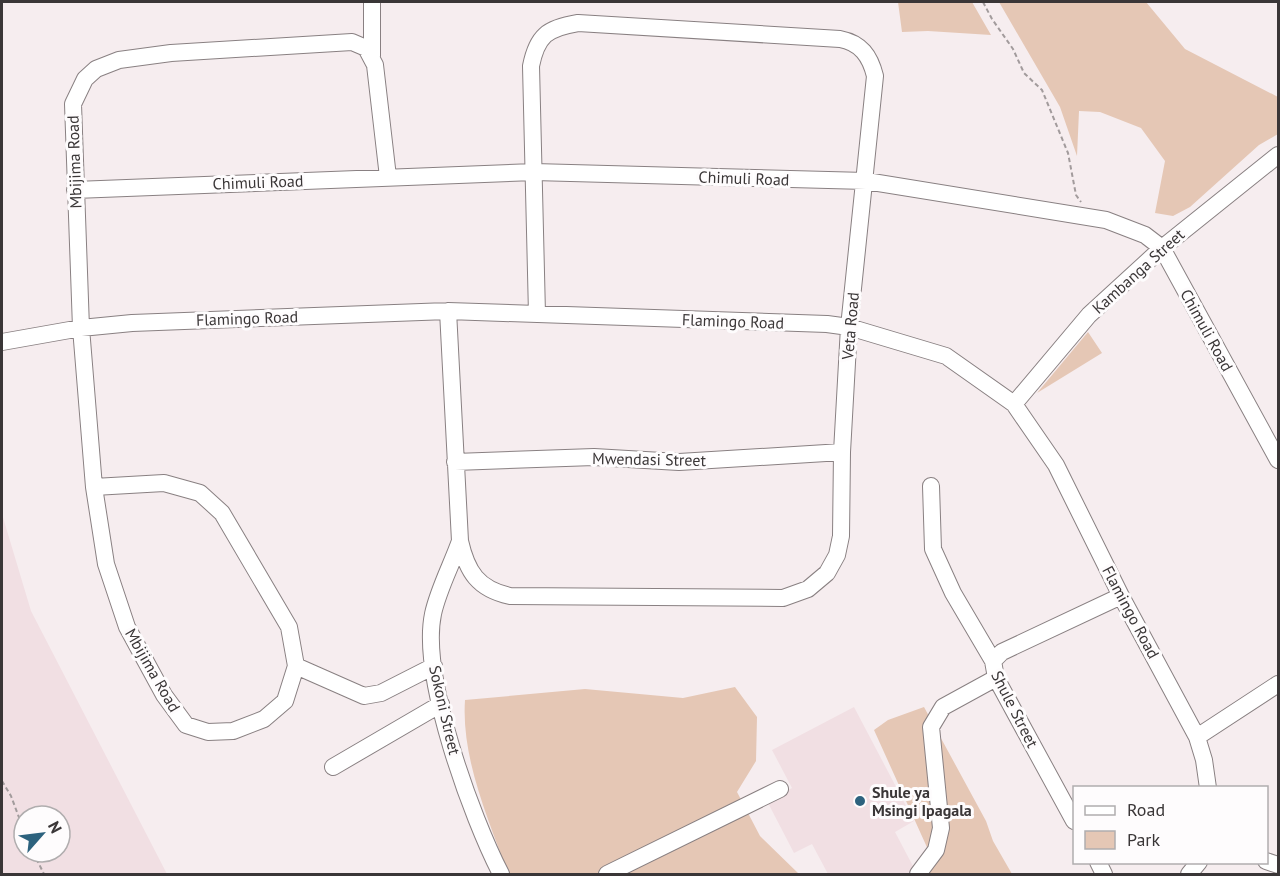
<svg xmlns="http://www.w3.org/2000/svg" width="1280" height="876" font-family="'PT Sans',sans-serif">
	<rect width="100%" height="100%" fill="#f6edef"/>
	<path fill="#f1dfe3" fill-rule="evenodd" d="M 2,514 L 31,611 L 167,874 L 2,874 ZM 24,816 L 60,816 L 60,852 L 24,852 Z
		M 854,707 L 914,821 L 895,832 L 915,870 L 906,874 L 828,874 L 812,844 L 794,853 L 767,801 L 792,788 L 772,750 Z"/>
	<path fill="#e5c7b5" d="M 898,2 L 972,2 L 991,35 L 928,31 L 902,32 Z
		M 999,2 L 1146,2 L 1185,49 L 1278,97 L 1278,134 L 1259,145 L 1190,207 L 1173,216 L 1155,213 L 1165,161 L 1141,128 L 1100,112 L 1079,111 L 1077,156 L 1060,107 Z
		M 1088,332 L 1102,353 L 1037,393 Z
		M 735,687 L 757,717 L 756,761 L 737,792 L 760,836 L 799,874 L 508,874 C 489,820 461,759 465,700 L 585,689 L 683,698 Z
		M 924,707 L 986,821 L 993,841 L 1012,874 L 925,874 L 935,865 L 874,730 L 888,720 Z"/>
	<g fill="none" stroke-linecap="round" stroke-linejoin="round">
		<g stroke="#898082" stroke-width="18">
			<path id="minor" d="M 372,2 L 372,56
				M 75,190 L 534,172 L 866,181 L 1106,220 L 1145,235 L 1162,248 L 1278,460
				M 448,311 L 460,541 C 467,572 478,589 510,596 L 783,598 L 808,589 L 827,573 L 837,555 L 841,536 L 842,452 L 849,327 L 875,76 C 870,56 861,43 840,39 L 578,23 C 547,28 537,36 531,66 L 537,314
				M 2,342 L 81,328 L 132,323 L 448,311 L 827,324 L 849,327 L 946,356 L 1014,404 L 1056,465 L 1121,596 L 1197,737 L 1204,760 L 1208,788
				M 1014,404 L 1089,315 L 1162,248 L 1278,155
				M 455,462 L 594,457 L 679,462 L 842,452
				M 931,486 L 933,549 L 953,593 L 993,661
				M 94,487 L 164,483 L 200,493 L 222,513 L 289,627 L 296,666 L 285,701 L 264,719 L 233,731 L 208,732 L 186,725 L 164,695 L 127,627 L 106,564 L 94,487 L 81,328 L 73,104 L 85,79 L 96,69 L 119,60 L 171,53 L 352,42 L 366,48 L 375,65 L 388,177
				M 460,541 C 452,564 438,590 433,614 C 420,677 472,818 501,874
				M 296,666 L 364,696 L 381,693 L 434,666
				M 1197,737 L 1278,684
				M 333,767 L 441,704
				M 1074,821 L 996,678 L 993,661 L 1002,652 L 1121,596
				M 1266,861 L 1278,865
				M 1098,862 L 1104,874
				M 607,874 L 780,789
				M 918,874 L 936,850 L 941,828 L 931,727 L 943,707 L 996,678
				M 1189,874 L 1199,862"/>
		</g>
		<path stroke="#a29b9c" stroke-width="2" stroke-dasharray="4.5 3" stroke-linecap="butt" d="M 983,2 L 992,19 L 1013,49 L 1024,73 L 1042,90 L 1068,153 L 1076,195 L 1081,202
			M 2,781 L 11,796 L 24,831
			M 33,852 L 44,874"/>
		<use href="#minor" stroke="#fff" stroke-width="16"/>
	</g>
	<circle fill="#2d627e" stroke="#fefcfd" stroke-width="2" cx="860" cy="801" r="6"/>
	<g text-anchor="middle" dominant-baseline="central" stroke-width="6" stroke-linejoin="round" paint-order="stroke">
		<g font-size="16" fill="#3a3637" stroke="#fefcfd">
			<text transform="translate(74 162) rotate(-92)">Mbijima Road</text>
			<text transform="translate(744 178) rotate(2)">Chimuli Road</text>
			<text transform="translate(258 182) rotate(-2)">Chimuli Road</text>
			<text transform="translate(1138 271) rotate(-42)">Kambanga Street</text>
			<text transform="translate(247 318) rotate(-2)">Flamingo Road</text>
			<text transform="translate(733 321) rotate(2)">Flamingo Road</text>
			<text transform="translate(850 326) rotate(-85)">Veta Road</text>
			<text transform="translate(1207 330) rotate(61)">Chimuli Road</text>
			<text transform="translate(649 459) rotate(1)">Mwendasi Street</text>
			<text transform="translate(1131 612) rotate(62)">Flamingo Road</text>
			<text transform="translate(153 670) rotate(60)">Mbijima Road</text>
			<text transform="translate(1015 709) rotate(63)">Shule Street</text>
			<text transform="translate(445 710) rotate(77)">Sokoni Street</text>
		</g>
		<g font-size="16" font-weight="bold" fill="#3a3637" stroke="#fefcfd" text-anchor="start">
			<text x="872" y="792">Shule ya<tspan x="872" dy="18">Msingi Ipagala</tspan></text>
		</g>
	</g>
	<rect width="1280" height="876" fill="none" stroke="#3a3637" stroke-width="6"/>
	<rect x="1073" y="786" width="195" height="78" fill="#fefcfd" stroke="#b0adae" stroke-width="1.5"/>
	<rect x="1085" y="806" width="30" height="9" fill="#ffffff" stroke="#b0adae" stroke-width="1.5"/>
	<text x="1127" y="816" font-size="18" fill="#3a3637">Road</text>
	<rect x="1085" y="831" width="30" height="18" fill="#e5c7b5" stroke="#b0adae" stroke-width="1.5"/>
	<text x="1127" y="846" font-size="18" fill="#3a3637">Park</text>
	<g transform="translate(42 834) rotate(62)"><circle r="28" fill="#fefcfd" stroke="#b0adae" stroke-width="1.5"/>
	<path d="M0-4.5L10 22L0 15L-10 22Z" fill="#2d627e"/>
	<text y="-9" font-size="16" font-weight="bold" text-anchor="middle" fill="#3a3637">N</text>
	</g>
</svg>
